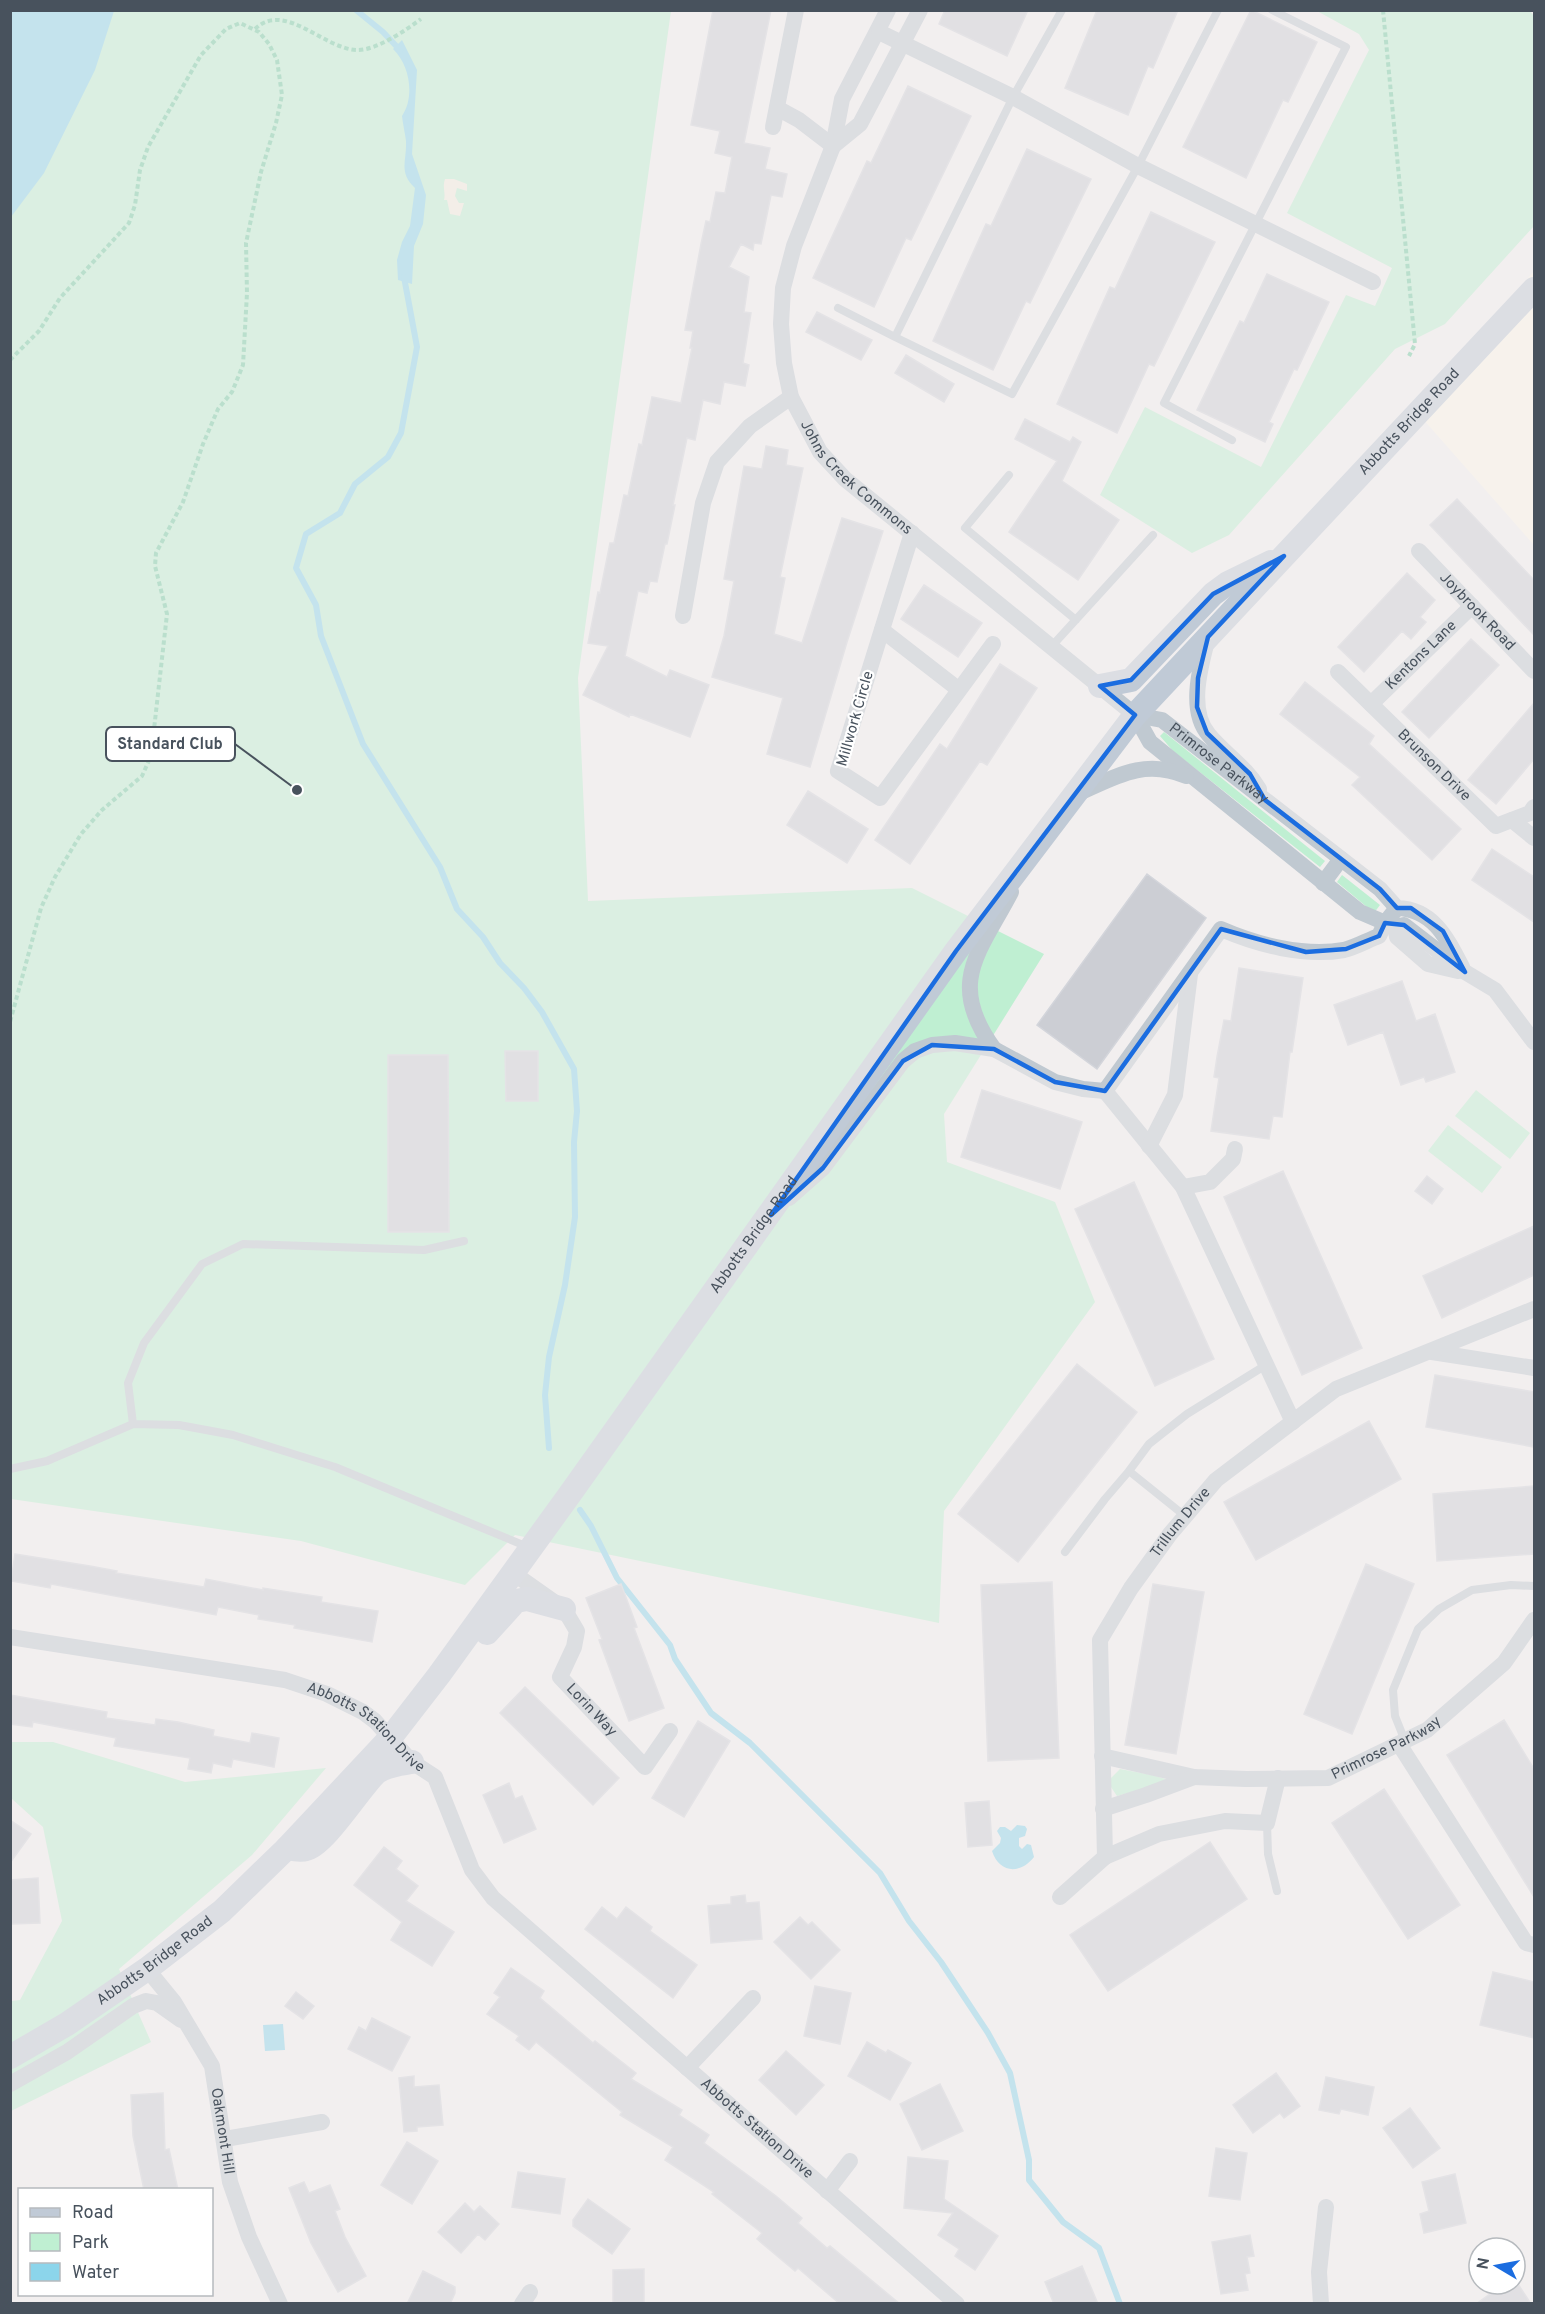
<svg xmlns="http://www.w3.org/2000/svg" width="1545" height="2314" font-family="Overpass,sans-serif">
	<rect width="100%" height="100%" fill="#f2efef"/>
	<path fill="#fcf7e9" d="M 1534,271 L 1534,545 L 1415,410 Z"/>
	<path fill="#bfefd2" d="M 11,11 L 671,11 L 578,678 L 588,901 L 912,888 L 1044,954 L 944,1114 L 947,1162 L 1055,1202 L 1095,1302 L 944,1511 L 939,1623 L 515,1535 L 465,1585 L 301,1541 L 11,1499 Z
		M 1317,11 L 1529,10 L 1534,16 L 1534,226 L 1445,324 L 1395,349 L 1229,535 L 1192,553 L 1100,495 L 1145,407 L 1261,467 L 1346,295 L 1375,306 L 1392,268 L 1287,213 L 1369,50 L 1359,34 Z
		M 1164,732 L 1325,861 L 1320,867 L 1173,751 L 1160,736 Z
		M 1342,875 L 1380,905 L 1374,913 L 1337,882 Z
		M 1476,1090 L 1530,1133 L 1510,1159 L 1455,1116 Z
		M 1448,1125 L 1502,1167 L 1482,1193 L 1428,1151 Z
		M 11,1742 L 53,1742 L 185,1782 L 326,1768 L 252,1855 L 119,1969 L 151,2042 L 11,2111 L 11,2001 L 20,2000 L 62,1921 L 43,1827 L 11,1798 Z
		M 1120,1769 L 1152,1775 L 1172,1781 L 1117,1796 L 1109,1784 L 1110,1779 Z"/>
	<path fill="#f3ede0" d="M 445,179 L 454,179 L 467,184 L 467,191 L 457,188 L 455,196 L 459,203 L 464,203 L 460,216 L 450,214 L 447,200 L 444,200 C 446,193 442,187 445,179 Z"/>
	<path fill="#8cd5eb" d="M 11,10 L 114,11 L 95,70 L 44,173 L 11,217 Z
		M 402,40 L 417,70 L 412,154 L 426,195 L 423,224 L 414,246 L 412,284 L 398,280 L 397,260 L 402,242 L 410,226 L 415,188 C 398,172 407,161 406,141 C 405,133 403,125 402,116 C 415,97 410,65 393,49 Z
		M 1017,1825 L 1025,1826 L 1027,1829 L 1025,1836 L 1019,1838 L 1019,1846 L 1022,1849 L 1027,1844 L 1031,1845 L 1034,1857 C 1020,1875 999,1873 992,1851 L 1000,1843 L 1001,1838 L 997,1831 L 1000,1827 L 1005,1827 L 1011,1831 Z
		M 283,2024 L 285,2050 L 265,2051 L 263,2025 Z"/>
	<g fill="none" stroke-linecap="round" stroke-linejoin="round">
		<path stroke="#8cd5eb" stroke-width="6" d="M 356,10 L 383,32 L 400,50
			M 404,277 L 417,347 L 401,433 L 388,457 L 355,484 L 340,513 L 306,534 L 296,568 L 316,605 L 321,636 L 363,744 L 440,867 L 457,909 L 483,937 L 500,963 L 524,988 L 542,1012 L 574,1069 L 577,1111 L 574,1142 L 575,1217 L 565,1285 L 549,1357 L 545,1395 L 549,1448
			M 580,1510 L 591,1526 L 617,1578 L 670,1645 L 675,1659 L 711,1713 L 750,1743 L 880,1873 L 909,1921 L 941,1962 L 988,2033 L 1010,2073 L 1029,2160 L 1029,2180 L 1063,2222 L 1099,2248 L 1120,2304"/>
	</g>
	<path fill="#ccced4" stroke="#d3d5db" stroke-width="1.5" d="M 713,10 L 771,10 L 744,143 L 770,148 L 765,169 L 787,174 L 782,197 L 771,195 L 761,244 L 754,243 L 753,250 L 741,244 L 729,267 L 749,277 L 744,312 L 751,313 L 743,363 L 749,365 L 745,386 L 724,382 L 720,404 L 703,400 L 695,440 L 687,438 L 673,505 L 675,505 L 667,544 L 665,544 L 657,582 L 650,581 L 647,593 L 638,591 L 625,656 L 667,677 L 670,670 L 709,685 L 690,737 L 630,714 L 629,717 L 583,695 L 608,646 L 588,643 L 598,592 L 600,593 L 610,543 L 614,543 L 624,495 L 628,496 L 639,444 L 642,445 L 652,397 L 681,403 L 692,348 L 690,348 L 693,331 L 685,330 L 701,244 L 706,221 L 710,222 L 716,192 L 725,193 L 732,157 L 715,153 L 720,131 L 691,125 Z
		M 945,10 L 1028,10 L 1007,56 L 939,24 Z
		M 1097,10 L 1178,10 L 1153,68 L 1148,66 L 1128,115 L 1065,88 Z
		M 1251,10 L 1317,42 L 1288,102 L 1283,100 L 1246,178 L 1183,147 Z
		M 908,86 L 971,116 L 911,240 L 906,238 L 874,307 L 813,278 L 867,161 L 871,163 Z
		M 1027,149 L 1091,179 L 1030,303 L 1026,301 L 993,370 L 933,341 L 986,224 L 991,226 Z
		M 1151,212 L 1215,242 L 1154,366 L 1149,364 L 1117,433 L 1057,404 L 1110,287 L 1115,289 Z
		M 1267,274 L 1329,302 L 1297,370 L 1294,369 L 1269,422 L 1273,424 L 1265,442 L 1197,410 L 1240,321 L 1244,323 Z
		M 817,312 L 872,340 L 861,360 L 806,332 Z
		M 906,355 L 954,384 L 944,402 L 895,373 Z
		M 1025,419 L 1070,442 L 1073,437 L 1081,442 L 1062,481 L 1119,520 L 1078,580 L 1009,532 L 1057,461 L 1015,439 Z
		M 766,446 L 788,450 L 786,465 L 803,468 L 780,577 L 785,578 L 774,634 L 802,643 L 842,518 L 883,531 L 847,642 L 810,767 L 767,754 L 783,698 L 712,677 L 724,636 L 734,581 L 724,579 L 744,466 L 762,469 Z
		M 1457,499 L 1534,580 L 1534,635 L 1430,525 Z
		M 1407,573 L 1435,600 L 1420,617 L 1426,622 L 1411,639 L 1402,631 L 1364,672 L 1338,647 Z
		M 924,585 L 982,623 L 958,657 L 901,619 Z
		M 1471,639 L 1499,665 L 1429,738 L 1402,712 Z
		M 1000,664 L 1037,688 L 987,765 L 980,761 L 910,864 L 875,840 L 940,744 L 947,749 Z
		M 1305,682 L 1374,736 L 1369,744 L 1461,829 L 1432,860 L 1352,785 L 1360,777 L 1280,714 Z
		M 1534,703 L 1534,759 L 1496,804 L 1468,780 Z
		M 808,791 L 868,829 L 847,863 L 787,825 Z
		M 1492,849 L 1534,877 L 1534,922 L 1472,880 Z
		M 1147,874 L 1206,918 L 1097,1069 L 1037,1025 Z
		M 1239,968 L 1303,978 L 1292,1052 L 1290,1052 L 1282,1117 L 1273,1116 L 1269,1139 L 1211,1131 L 1219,1078 L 1214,1077 L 1217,1057 L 1224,1020 L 1231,1021 Z
		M 1402,981 L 1416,1021 L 1435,1014 L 1455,1072 L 1426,1082 L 1424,1077 L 1401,1085 L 1383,1032 L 1348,1045 L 1334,1005 Z
		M 505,1051 L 538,1051 L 538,1101 L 506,1101 Z
		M 388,1055 L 448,1055 L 449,1232 L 388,1232 Z
		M 982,1090 L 1082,1122 L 1060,1189 L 961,1157 Z
		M 1283,1171 L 1362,1348 L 1302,1375 L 1224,1197 Z
		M 1427,1176 L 1443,1189 L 1432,1204 L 1415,1191 Z
		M 1134,1182 L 1214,1359 L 1155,1386 L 1075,1209 Z
		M 1534,1226 L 1534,1275 L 1442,1318 L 1423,1276 Z
		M 1077,1364 L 1137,1412 L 1018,1562 L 958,1514 Z
		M 1435,1375 L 1534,1392 L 1534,1447 L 1426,1427 Z
		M 1369,1421 L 1401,1479 L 1256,1560 L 1224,1502 Z
		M 1534,1486 L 1534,1554 L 1437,1561 L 1433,1494 Z
		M 15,1554 L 90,1566 L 117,1571 L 116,1573 L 204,1587 L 206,1579 L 263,1590 L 263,1588 L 322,1597 L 321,1602 L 378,1611 L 372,1642 L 294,1628 L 295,1625 L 258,1619 L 259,1615 L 218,1607 L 216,1615 L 51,1584 L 50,1588 L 11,1581 Z
		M 1366,1564 L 1414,1584 L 1352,1734 L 1304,1714 Z
		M 1052,1582 L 1059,1758 L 988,1761 L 981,1585 Z
		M 621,1584 L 637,1627 L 634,1628 L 664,1708 L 629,1721 L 599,1640 L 602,1639 L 586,1598 Z
		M 1153,1584 L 1204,1592 L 1176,1754 L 1125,1745 Z
		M 525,1687 L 619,1778 L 593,1805 L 500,1713 Z
		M 10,1695 L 107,1712 L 106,1718 L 155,1725 L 156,1719 L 178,1722 L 214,1730 L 213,1736 L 250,1743 L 252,1733 L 279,1738 L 274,1767 L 233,1759 L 231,1767 L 213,1763 L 211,1773 L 188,1769 L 190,1758 L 114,1746 L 116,1738 L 33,1722 L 32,1727 L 10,1724 Z
		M 1504,1720 L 1534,1769 L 1534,1897 L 1447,1755 Z
		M 698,1721 L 730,1741 L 684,1817 L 652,1798 Z
		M 509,1783 L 515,1799 L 522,1796 L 536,1829 L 504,1843 L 483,1795 Z
		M 1384,1789 L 1460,1905 L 1408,1939 L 1332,1823 Z
		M 989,1801 L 992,1845 L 968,1847 L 965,1803 Z
		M 10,1820 L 31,1834 L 10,1863 Z
		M 1210,1842 L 1247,1899 L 1108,1991 L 1070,1935 Z
		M 384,1847 L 402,1861 L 396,1869 L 418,1886 L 406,1901 L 454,1932 L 432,1966 L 391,1940 L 402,1922 L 354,1885 Z
		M 38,1878 L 40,1923 L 12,1924 L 10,1880 Z
		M 745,1895 L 746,1903 L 759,1902 L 762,1939 L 711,1943 L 708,1906 L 731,1904 L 731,1897 Z
		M 602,1907 L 617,1919 L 626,1907 L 652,1927 L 650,1931 L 697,1965 L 673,1998 L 585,1929 Z
		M 800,1917 L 808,1925 L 812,1922 L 840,1950 L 811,1979 L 774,1942 Z
		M 511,1968 L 544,1991 L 540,1998 L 593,2043 L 595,2041 L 636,2073 L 631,2079 L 682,2110 L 679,2115 L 709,2135 L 704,2143 L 776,2196 L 802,2218 L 798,2223 L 827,2248 L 830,2246 L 900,2304 L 840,2304 L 798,2268 L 795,2271 L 757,2239 L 762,2233 L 712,2194 L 714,2192 L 665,2160 L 673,2147 L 620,2115 L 622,2112 L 536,2042 L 529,2050 L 516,2040 L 519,2036 L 487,2014 L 500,1997 L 494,1993 Z
		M 1493,1972 L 1534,1982 L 1534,2038 L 1480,2025 Z
		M 815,1986 L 851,1993 L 840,2044 L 804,2036 Z
		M 296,1992 L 314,2006 L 303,2019 L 285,2006 Z
		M 372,2018 L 410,2037 L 392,2071 L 348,2049 L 359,2027 L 366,2031 Z
		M 867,2042 L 886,2053 L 888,2050 L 911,2063 L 890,2100 L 848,2076 Z
		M 786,2051 L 824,2085 L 796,2115 L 759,2080 Z
		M 1276,2073 L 1300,2106 L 1284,2118 L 1280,2113 L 1253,2133 L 1233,2105 Z
		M 414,2076 L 414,2087 L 439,2085 L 443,2125 L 417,2127 L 417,2131 L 404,2132 L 399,2078 Z
		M 1326,2077 L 1374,2087 L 1368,2115 L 1341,2109 L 1339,2114 L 1319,2110 Z
		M 940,2084 L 963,2131 L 922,2150 L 900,2104 Z
		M 163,2093 L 165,2150 L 169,2149 L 178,2190 L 144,2190 L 133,2136 L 131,2095 Z
		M 1410,2108 L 1440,2148 L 1413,2168 L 1383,2128 Z
		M 407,2142 L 438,2161 L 412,2204 L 381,2185 Z
		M 1216,2148 L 1247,2153 L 1240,2200 L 1209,2196 Z
		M 908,2157 L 948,2161 L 944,2199 L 998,2236 L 975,2270 L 955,2256 L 959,2249 L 938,2235 L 953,2213 L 904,2208 Z
		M 518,2172 L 565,2179 L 560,2214 L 512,2207 Z
		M 1455,2174 L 1466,2223 L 1424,2233 L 1420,2214 L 1429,2211 L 1422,2182 Z
		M 304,2182 L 309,2193 L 330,2185 L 340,2209 L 335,2211 L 345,2237 L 366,2276 L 338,2292 L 311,2243 L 289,2188 Z
		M 588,2199 L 630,2229 L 612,2254 L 573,2226 L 573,2220 Z
		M 465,2203 L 474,2212 L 480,2206 L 499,2224 L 485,2240 L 478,2234 L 461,2253 L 438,2232 Z
		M 1250,2235 L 1254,2256 L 1247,2257 L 1250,2273 L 1245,2274 L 1248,2290 L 1221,2294 L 1212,2242 Z
		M 1082,2266 L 1098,2304 L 1054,2304 L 1045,2282 Z
		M 644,2269 L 644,2304 L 613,2304 L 613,2270 Z
		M 423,2271 L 455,2287 L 455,2293 L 450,2304 L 407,2304 Z
		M 1504,2284 L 1518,2284 L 1531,2304 L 1476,2304 Z"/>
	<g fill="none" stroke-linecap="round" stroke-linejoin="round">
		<path stroke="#77cca4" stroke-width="4" stroke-dasharray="4.5 3" stroke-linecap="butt" d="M 1383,10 L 1415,344 L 1409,356
			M 255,29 C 285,0 324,50 358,50 C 377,50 406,30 421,19
			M 10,360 L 39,331 L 60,298 L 129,223 L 135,205 L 140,170 L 148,147 L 201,55 L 226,29 L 240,23 L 259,32 L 269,44 L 277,60 L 282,95 L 276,123 L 261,172 L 246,243 L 247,293 L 243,365 L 232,392 L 218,409 L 203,444 L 183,502 L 156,553 L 155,566 L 167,614 L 151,756 L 142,776 L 102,810 L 81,834 L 55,877 L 41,908 L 10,1022"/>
		<path stroke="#c0c9d1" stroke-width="8" d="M 1062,10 L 1013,97 L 895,337 L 1012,394 L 1138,166 L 1218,10
			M 838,308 L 895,337
			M 1232,440 L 1164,403 L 1346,47 L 1272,10
			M 1009,475 L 965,528 L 1076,620
			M 1051,647 L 1153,535
			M 133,1424 L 128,1383 L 144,1343 L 202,1264 L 243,1244 L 424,1250 L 464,1241
			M 10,1469 L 47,1461 L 133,1424 L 179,1425 L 233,1435 L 335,1467 L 528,1547
			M 1185,1516 L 1129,1471 L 1149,1444 L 1187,1414 L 1266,1365
			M 1065,1552 L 1105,1499 L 1129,1471
			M 1405,1741 L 1395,1716 L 1393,1690 L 1418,1629 L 1439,1609 L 1472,1590 L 1511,1585 L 1534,1586
			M 1267,1823 L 1268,1854 L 1277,1891"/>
		<g stroke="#c0c9d1" stroke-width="16">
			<path id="s1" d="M 888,10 L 842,99 L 833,146 L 794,246 L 783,288 L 781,324 L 784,363 L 791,397 L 820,452 L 845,479 L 1135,715 L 1150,742 L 1360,912 L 1395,927 L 1404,925 L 1465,972 L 1495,990 L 1534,1042"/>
			<path d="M 879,32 L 1013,97 L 1138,166 L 1373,282"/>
			<path d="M 777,108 L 799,120 L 833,146"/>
			<path d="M 773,127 L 796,10"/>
			<path d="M 833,146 L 860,124 L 920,10"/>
			<path d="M 912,533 L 838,771 L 880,798 L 993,644"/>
			<path id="s2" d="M 1419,551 L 1534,671"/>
			<path d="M 683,616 L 703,503 L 717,462 L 750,426 L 791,397"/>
			<path d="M 882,630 L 958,689"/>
			<path d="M 1207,641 C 1200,668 1188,711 1209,735 C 1225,754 1246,767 1259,789"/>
			<path id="s3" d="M 1338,672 L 1496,826 L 1530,813 L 1534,807"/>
			<path id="s4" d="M 1371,704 L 1472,606"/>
			<path id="s5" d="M 1135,715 L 1162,720 L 1380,889 L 1397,908 C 1433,909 1447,938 1462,967"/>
			<path d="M 1077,794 C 1115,777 1144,758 1186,776"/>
			<path d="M 1512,820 L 1534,838"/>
			<path d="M 1323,883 L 1341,859"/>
			<path d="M 1395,927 L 1397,937 L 1428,964 L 1458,971"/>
			<path d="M 994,1049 C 946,983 979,953 1011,892"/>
			<path d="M 1105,1091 L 1183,1187 L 1293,1422"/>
			<path d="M 1149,1146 L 1175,1095 L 1190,974"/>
			<path d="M 1183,1187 L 1210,1182 L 1233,1159 L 1235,1149"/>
			<path d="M 789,1198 L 823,1168 L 903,1061 L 915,1051 L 932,1045 L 955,1043 L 994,1049 L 1055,1082 L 1083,1089 L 1105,1091 L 1221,929 C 1258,945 1304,957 1344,950 C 1356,947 1368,940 1379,936 L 1385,923 L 1397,908"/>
			<path d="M 1432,1352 L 1534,1368"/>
			<path id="s6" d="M 513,1573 L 564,1609 L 577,1631 L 574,1647 L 560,1677 L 645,1767 L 670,1731"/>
			<path id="s7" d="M 10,1637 L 285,1680 L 327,1694 L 363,1712 L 375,1721 L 412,1762 L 435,1777 L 472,1870 L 493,1898 L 957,2304"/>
			<path d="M 1399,1744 L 1526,1943 L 1534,1945"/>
			<path id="s8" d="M 1102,1756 L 1194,1777 L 1246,1779 L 1328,1778 L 1427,1730 L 1504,1663 L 1534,1620"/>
			<path d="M 1103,1809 L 1146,1795 L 1194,1777"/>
			<path d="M 1105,1857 L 1159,1834 L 1225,1821 L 1267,1823 L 1278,1778"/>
			<path id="s9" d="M 1060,1897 L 1105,1857 L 1100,1640 L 1131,1588 L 1170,1534 L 1216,1480 L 1336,1389 L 1534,1309"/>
			<path id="s10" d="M 147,1969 L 174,2002 L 212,2066 L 230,2182 L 249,2237 L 280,2304"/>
			<path d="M 687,2068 L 753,1998"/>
			<path d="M 10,2084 L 67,2052 L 133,2006 L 146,2001 L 157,2003 L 181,2020"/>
			<path d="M 225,2139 L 322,2122"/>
			<path d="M 827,2191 L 850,2161"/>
			<path d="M 522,2304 L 530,2292"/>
			<path d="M 1321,2304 L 1319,2272 L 1326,2207"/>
		</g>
		<g stroke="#c0cad6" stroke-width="24">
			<path d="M 1100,686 L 1131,680 L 1213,594 L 1228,583 L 1271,562"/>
			<path d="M 487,1633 L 516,1601 L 527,1599 L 564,1609"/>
			<path d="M 287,1848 C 292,1849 300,1851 306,1849 C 324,1846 360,1788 376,1773 C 386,1765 400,1764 412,1762"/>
			<path id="s11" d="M 10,2057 L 67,2024 L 147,1969 L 222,1911 L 287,1848 L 391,1737 L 439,1675 L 570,1494 L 956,951 L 1135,715 L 1534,289"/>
		</g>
	</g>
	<path d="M0 0H1545V2314H0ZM 1284,556 L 1208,637 L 1198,678 L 1197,707 L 1207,733 L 1250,774 L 1265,800 L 1380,889 L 1397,908 L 1411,908 L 1443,931 L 1465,972 L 1404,925 L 1385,923 L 1379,936 L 1346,949 L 1306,952 L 1221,929 L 1105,1091 L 1055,1082 L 994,1049 L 932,1045 L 903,1061 L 823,1168 L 771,1215 L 956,951 L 1135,715 L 1100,686 L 1131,680 L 1213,594 Z" fill="#f2efef" fill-opacity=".55" fill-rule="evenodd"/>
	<path fill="none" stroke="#1b6de0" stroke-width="4.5" stroke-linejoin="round" d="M 1284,556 L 1208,637 L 1198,678 L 1197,707 L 1207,733 L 1250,774 L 1265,800 L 1380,889 L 1397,908 L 1411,908 L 1443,931 L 1465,972 L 1404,925 L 1385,923 L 1379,936 L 1346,949 L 1306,952 L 1221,929 L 1105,1091 L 1055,1082 L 994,1049 L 932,1045 L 903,1061 L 823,1168 L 771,1215 L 956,951 L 1135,715 L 1100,686 L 1131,680 L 1213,594 Z"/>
	<g text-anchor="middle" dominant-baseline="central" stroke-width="4.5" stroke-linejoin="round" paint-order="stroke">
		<g font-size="15" fill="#48525d" stroke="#fff">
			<text stroke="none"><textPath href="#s11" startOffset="2166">Abbotts Bridge Road</textPath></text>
			<text stroke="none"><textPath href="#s1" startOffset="514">Johns Creek Commons</textPath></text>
			<text stroke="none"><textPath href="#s2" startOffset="84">Joybrook Road</textPath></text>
			<text stroke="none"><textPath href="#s4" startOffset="70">Kentons Lane</textPath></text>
			<text transform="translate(856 719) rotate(-74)">Millwork Circle</text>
			<text stroke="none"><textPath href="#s5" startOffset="99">Primrose Parkway</textPath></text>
			<text stroke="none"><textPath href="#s3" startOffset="134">Brunson Drive</textPath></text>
			<text stroke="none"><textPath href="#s11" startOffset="1120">Abbotts Bridge Road</textPath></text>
			<text stroke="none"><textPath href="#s9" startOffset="420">Trillum Drive</textPath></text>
			<text stroke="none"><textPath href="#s6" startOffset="183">Lorin Way</textPath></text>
			<text stroke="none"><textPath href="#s7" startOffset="374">Abbotts Station Drive</textPath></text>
			<text stroke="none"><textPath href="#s8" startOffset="294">Primrose Parkway</textPath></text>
			<text stroke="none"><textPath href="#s11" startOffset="174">Abbotts Bridge Road</textPath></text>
			<text stroke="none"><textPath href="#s7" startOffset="946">Abbotts Station Drive</textPath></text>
			<text stroke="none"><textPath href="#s10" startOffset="183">Oakmont Hill</textPath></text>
		</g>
	</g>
	<path fill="none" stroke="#48525d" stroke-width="2" d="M297 790L235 744"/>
	<circle fill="#48525d" stroke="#fff" stroke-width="2" cx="297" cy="790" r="6"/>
	<rect fill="#fff" stroke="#48525d" stroke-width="2" x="106" y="727" width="129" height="34" rx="6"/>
	<g font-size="16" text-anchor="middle" font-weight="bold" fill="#48525d">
		<text x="170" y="749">Standard Club</text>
	</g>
	<rect width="1545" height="2314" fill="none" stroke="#48525d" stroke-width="24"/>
	<rect x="18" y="2188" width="195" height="108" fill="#ffffff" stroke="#b6babe" stroke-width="1.5"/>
	<rect x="30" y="2208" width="30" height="9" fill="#c0cad6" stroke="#b6babe" stroke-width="1.5"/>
	<text x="72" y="2218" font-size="18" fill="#48525d">Road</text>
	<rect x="30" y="2233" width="30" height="18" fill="#bfefd2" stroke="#b6babe" stroke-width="1.5"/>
	<text x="72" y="2248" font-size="18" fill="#48525d">Park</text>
	<rect x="30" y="2263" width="30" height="18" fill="#8cd5eb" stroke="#b6babe" stroke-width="1.5"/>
	<text x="72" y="2278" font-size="18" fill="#48525d">Water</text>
	<g transform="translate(1497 2266) rotate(280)"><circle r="28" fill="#ffffff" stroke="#b6babe" stroke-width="1.5"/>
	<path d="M0-4.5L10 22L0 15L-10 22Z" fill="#1b6de0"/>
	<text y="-9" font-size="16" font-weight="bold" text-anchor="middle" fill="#48525d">N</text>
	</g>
</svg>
